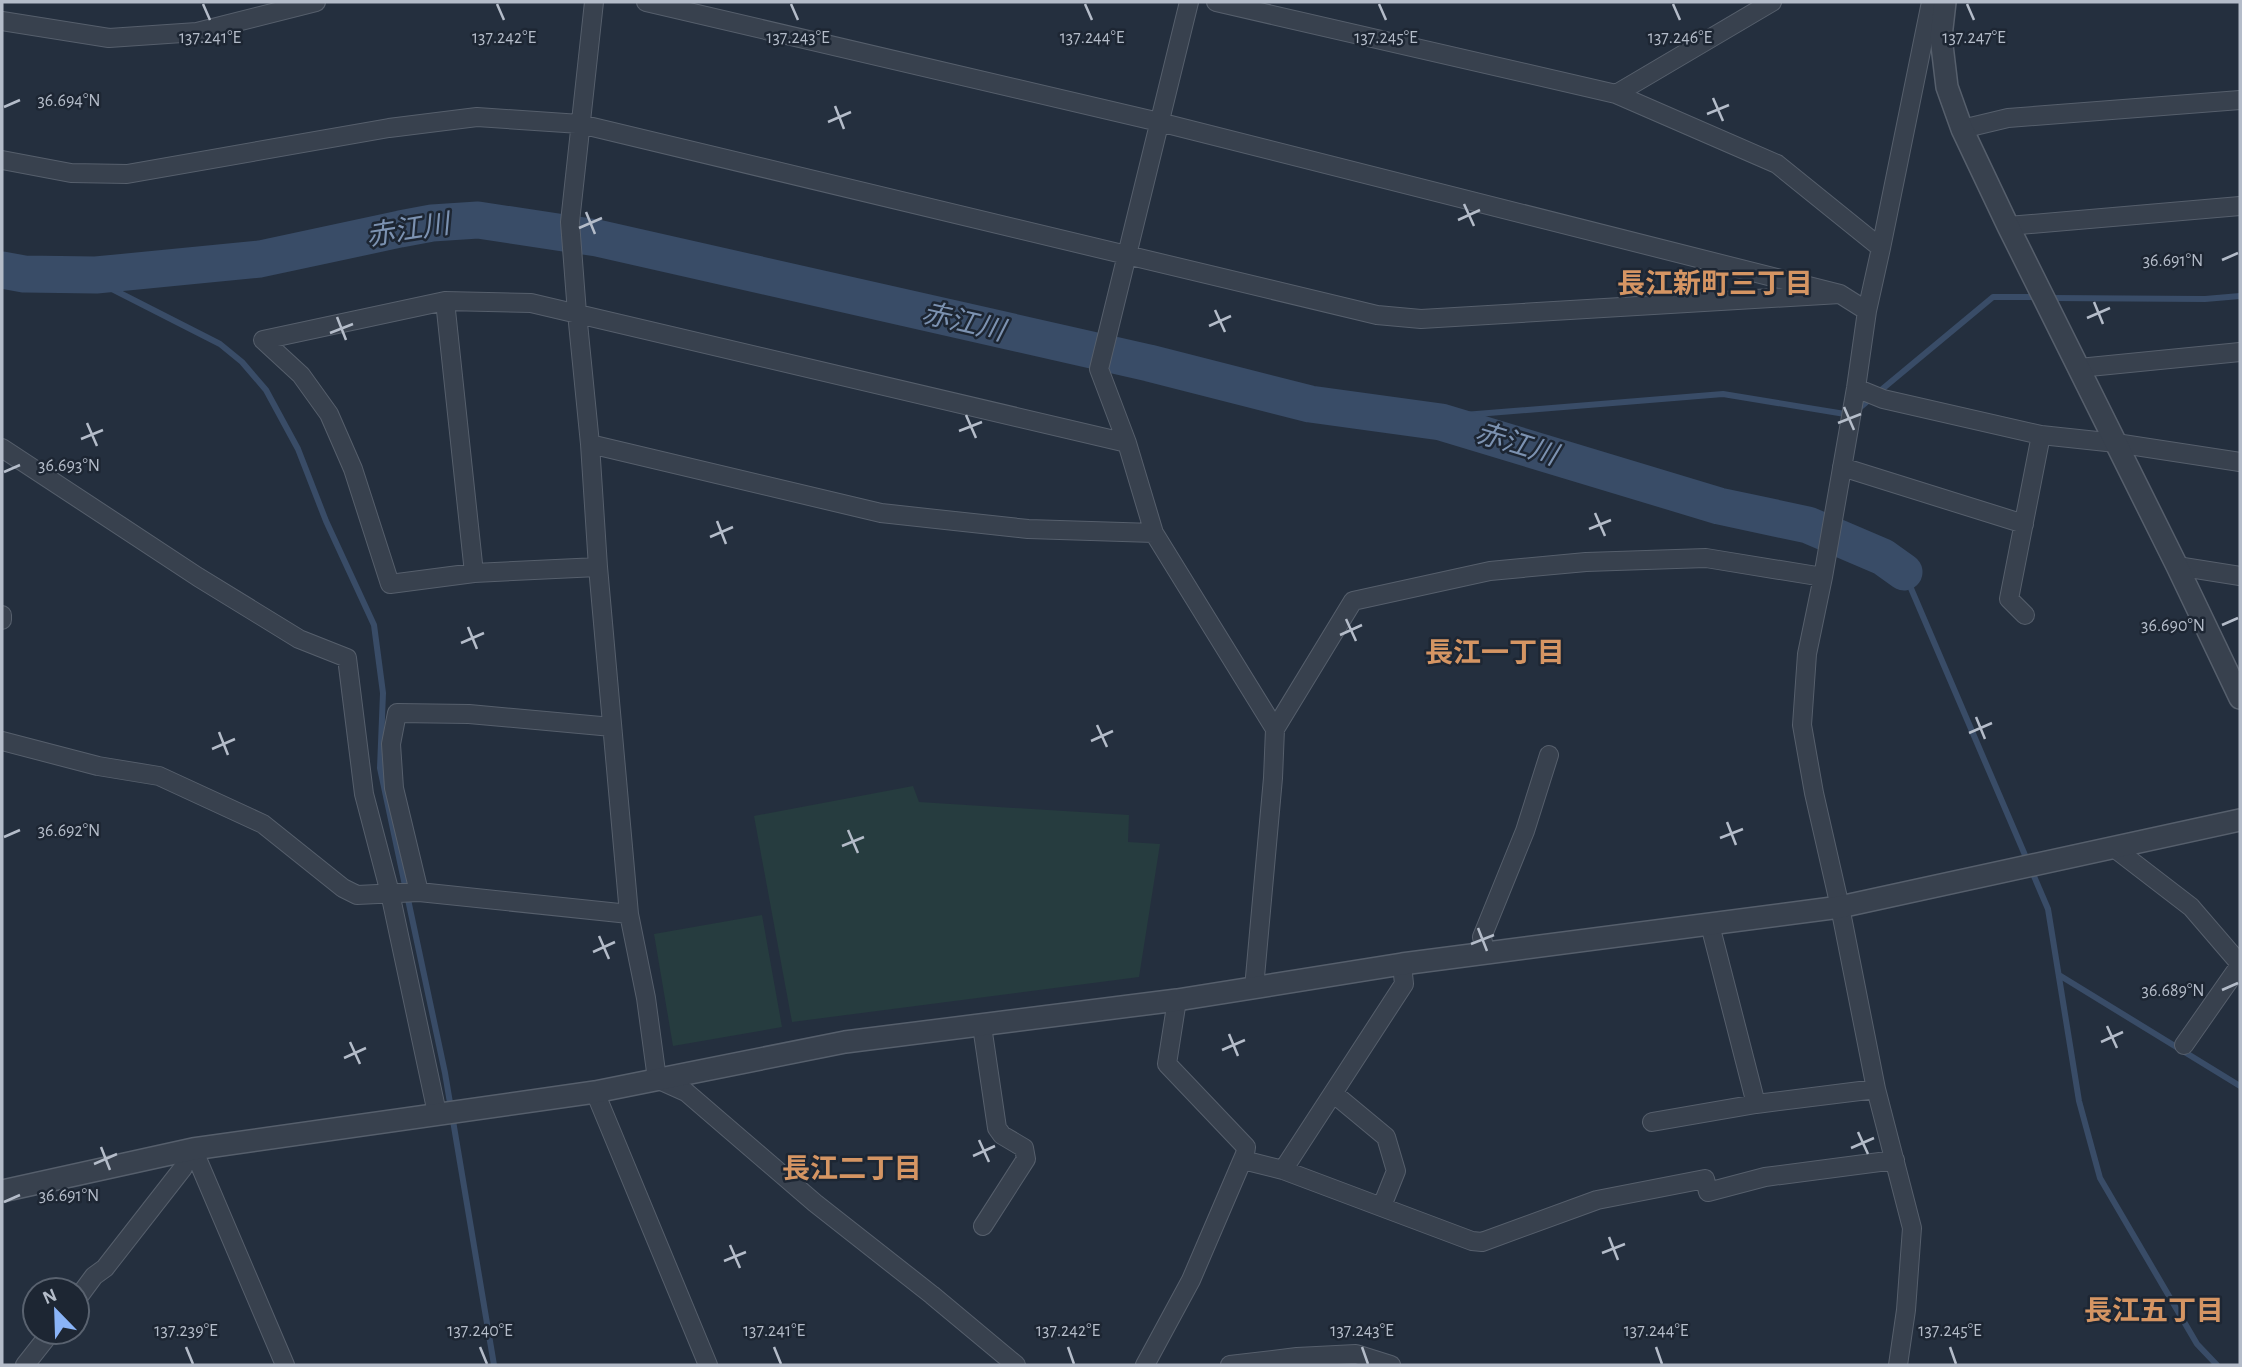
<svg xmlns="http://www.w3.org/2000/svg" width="2242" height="1367" font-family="'Alegreya Sans','Noto Sans JP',sans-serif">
	<rect width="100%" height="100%" fill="#242f3e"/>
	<path fill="#263c3f" d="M 913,786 L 919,802 L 1129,815 L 1128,842 L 1160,844 L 1139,977 L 792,1022 L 754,816 Z
		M 762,915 L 782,1027 L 673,1046 L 654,934 Z"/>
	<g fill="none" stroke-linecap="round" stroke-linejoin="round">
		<path stroke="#394c67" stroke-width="6" d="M 96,275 L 112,289 L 220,344 L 242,362 L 266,390 L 298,449 L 326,521 L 374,625 L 383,693 L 380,768 L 445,1073 L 494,1365
			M 2050,298 L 2205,299 L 2240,296
			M 1441,422 L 1464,415 L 1723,394 L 1851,415 L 1993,297 L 2039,297
			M 1904,572 L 2048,909 L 2079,1101 L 2100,1178 L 2197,1344 L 2217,1365
			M 2059,975 L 2240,1086"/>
		<path stroke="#394c67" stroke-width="37" d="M 2,270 L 24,274 L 96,275 L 260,259 L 400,229 L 432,223 L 478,220 L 597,238 L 1149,363 L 1310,404 L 1441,422 L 1719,506 L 1808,525 L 1883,557 L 1904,572"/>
		<g stroke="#565f6c" stroke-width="20">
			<path id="minor" d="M 594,2 L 570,222 L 577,313 L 590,444 L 598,567 L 629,914 L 646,998 L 657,1079 L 686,1092 L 815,1203 L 932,1295 L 1016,1365
				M 646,2 L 1159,122 L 1840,294 L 1867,311
				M 1189,2 L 1099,369 L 1127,443 L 1154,533 L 1275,729
				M 1216,2 L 1616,94 L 1777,164 L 1881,248
				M 2,21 L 109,38 L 197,32 L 316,2
				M 1616,94 L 1772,2
				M 1962,129 L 2008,118 L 2240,100
				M 2,160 L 71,173 L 127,174 L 389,128 L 477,117 L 580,124 L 1377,315 L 1421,319 L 1840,294
				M 2008,226 L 2240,206
				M 445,301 L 474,573
				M 2079,368 L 2240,352
				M 1856,388 L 1883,399 L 2041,435 L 2116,443 L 2240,462
				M 590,444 L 881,513 L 1028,529 L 1154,533
				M 2,448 L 198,577 L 299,639 L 347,658 L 364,794 L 390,893 L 437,1113
				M 1842,467 L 2024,524
				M 2177,566 L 2240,576
				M 598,567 L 474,573 L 390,584 L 353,469 L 329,414 L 301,375 L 263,340 L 445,301 L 531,303 L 1127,443
				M 2,615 L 2,620
				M 2025,615 L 2009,599 L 2041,435
				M 2,741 L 98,766 L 159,776 L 263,824 L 343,888 L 357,895 L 419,892 L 629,914
				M 2113,847 L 2191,907 L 2240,964
				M 419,892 L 394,788 L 391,744 L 397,713 L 469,714 L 612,727
				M 1710,925 L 1756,1104
				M 1485,953 L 1482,937 L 1525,831 L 1549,755
				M 1254,988 L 1273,778 L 1275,729 L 1353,601 L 1490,571 L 1586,562 L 1706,558 L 1823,577
				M 982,1026 L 997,1128 L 1002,1135 L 1024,1148 L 1026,1159 L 983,1226
				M 2184,1045 L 2240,965
				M 595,1092 L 708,1365
				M 1333,1093 L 1386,1137 L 1396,1171 L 1382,1206
				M 1652,1122 L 1756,1104 L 1876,1089
				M 193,1149 L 285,1365
				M 1243,1160 L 1283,1170 L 1472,1241 L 1482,1242 L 1597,1200 L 1705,1179 L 1708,1192 L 1765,1177 L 1895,1160
				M 1283,1170 L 1404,984 L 1402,964
				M 77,1299 L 94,1276 L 105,1268 L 183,1168
				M 25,1365 L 51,1332
				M 1145,1365 L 1191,1280 L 1245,1154 L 1246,1147 L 1167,1064 L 1177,1000
				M 1230,1365 L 1297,1357 L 1356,1354 L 1391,1365
				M 1898,1365 L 1906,1310 L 1912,1228 L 1876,1089 L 1840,907 L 1814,793 L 1802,725 L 1807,654 L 1823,577 L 1856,388 L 1867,311 L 1881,248 L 1931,2"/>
		</g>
		<g stroke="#565f6c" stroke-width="24">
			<path id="tertiary" d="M 1945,2 L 1941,37 L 1947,87 L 1962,129 L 2008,226 L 2177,566 L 2240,698
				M 2,1191 L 193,1149 L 595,1092 L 845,1042 L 1177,1000 L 1402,964 L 1840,907 L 2240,820"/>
		</g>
		<use href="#minor" stroke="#38414e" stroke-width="18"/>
		<use href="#tertiary" stroke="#38414e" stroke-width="21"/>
	</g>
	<path fill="none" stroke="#b4bcc9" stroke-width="2.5" d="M 203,4 L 210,20M 497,4 L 504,20M 791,4 L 798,20M 1085,4 L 1092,20M 1379,4 L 1386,20M 1673,4 L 1680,20M 1967,4 L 1974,20M 1713,98 L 1723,121M 835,106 L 844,129M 4,107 L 20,100M 1707,114 L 1729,105M 828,122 L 851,112M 1464,204 L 1474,226M 586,212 L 595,234M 1458,220 L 1480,210M 579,228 L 602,218M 2222,260 L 2238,253M 2094,302 L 2103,324M 1215,310 L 1225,332M 337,317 L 346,340M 2087,318 L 2110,308M 1209,326 L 1231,316M 330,333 L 353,324M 1844,407 L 1854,430M 966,415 L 976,438M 87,423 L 97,446M 1838,423 L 1861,414M 959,431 L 982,422M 81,439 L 103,430M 4,472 L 20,465M 1595,513 L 1605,536M 717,521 L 726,544M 1589,529 L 1611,520M 710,537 L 733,527M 1346,619 L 1356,641M 2222,625 L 2238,618M 468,627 L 477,649M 1340,635 L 1362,625M 461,643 L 484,633M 1976,717 L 1985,739M 1097,725 L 1107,747M 219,732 L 228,755M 1969,733 L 1992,723M 1091,741 L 1113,731M 212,749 L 235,739M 1727,822 L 1736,845M 848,830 L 858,853M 4,837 L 20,830M 1720,838 L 1743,829M 842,846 L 864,837M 1478,928 L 1487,951M 599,936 L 609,959M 1471,944 L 1494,935M 593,952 L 615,942M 2222,990 L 2238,983M 2107,1026 L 2117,1048M 1229,1034 L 1238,1056M 350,1042 L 360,1064M 2101,1042 L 2123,1032M 1222,1050 L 1245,1040M 344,1058 L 366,1048M 1858,1132 L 1868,1154M 979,1140 L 989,1162M 101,1147 L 110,1170M 1851,1148 L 1874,1138M 973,1156 L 995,1146M 94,1164 L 117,1154M 4,1202 L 20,1195M 1609,1237 L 1618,1260M 730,1245 L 740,1268M 1602,1253 L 1625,1244M 724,1261 L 746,1252M 186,1347 L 193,1364M 480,1347 L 487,1364M 774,1347 L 781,1364M 1068,1347 L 1074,1364M 1362,1347 L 1368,1364M 1656,1347 L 1662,1364M 1950,1347 L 1956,1364"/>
	<g text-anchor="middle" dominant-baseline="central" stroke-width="5" stroke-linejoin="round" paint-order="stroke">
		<g font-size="28" font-style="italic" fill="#7c92b1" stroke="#1d2633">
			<text transform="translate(408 231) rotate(-9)">赤江川</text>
			<text transform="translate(963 323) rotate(13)">赤江川</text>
			<text transform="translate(1516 445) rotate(17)">赤江川</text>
		</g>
		<g font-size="28" font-weight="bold" fill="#d59563" stroke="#1d2633">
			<text x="1715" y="285">長江新町三丁目</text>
			<text x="1495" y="654">長江一丁目</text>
			<text x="852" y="1170">長江二丁目</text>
			<text x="2154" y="1312">長江五丁目</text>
		</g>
	</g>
	<g font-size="18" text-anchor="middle" fill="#b4bcc9" stroke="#1d2633" stroke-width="5" stroke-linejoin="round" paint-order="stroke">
		<text x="210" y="43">137.241°E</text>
		<text x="504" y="43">137.242°E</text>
		<text x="798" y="43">137.243°E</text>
		<text x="1092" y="43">137.244°E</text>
		<text x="1386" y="43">137.245°E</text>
		<text x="1680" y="43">137.246°E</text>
		<text x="1974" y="43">137.247°E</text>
		<text x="69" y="106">36.694°N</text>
		<text x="2173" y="266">36.691°N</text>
		<text x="69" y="471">36.693°N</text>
		<text x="2173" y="631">36.690°N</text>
		<text x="69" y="836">36.692°N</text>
		<text x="2173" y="996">36.689°N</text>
		<text x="69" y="1201">36.691°N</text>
		<text x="186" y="1336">137.239°E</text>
		<text x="480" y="1336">137.240°E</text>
		<text x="774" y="1336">137.241°E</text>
		<text x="1068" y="1336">137.242°E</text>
		<text x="1362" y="1336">137.243°E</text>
		<text x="1656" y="1336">137.244°E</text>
		<text x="1950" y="1336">137.245°E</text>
	</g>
	<rect width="2242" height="1367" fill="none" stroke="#b4bcc9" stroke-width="7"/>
	<g transform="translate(56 1311) rotate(337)"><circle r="33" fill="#1d2633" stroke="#59626f" stroke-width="2"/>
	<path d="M0-5L12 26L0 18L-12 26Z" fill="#8ab4f8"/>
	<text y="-10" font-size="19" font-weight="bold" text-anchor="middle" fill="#b4bcc9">N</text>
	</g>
</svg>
